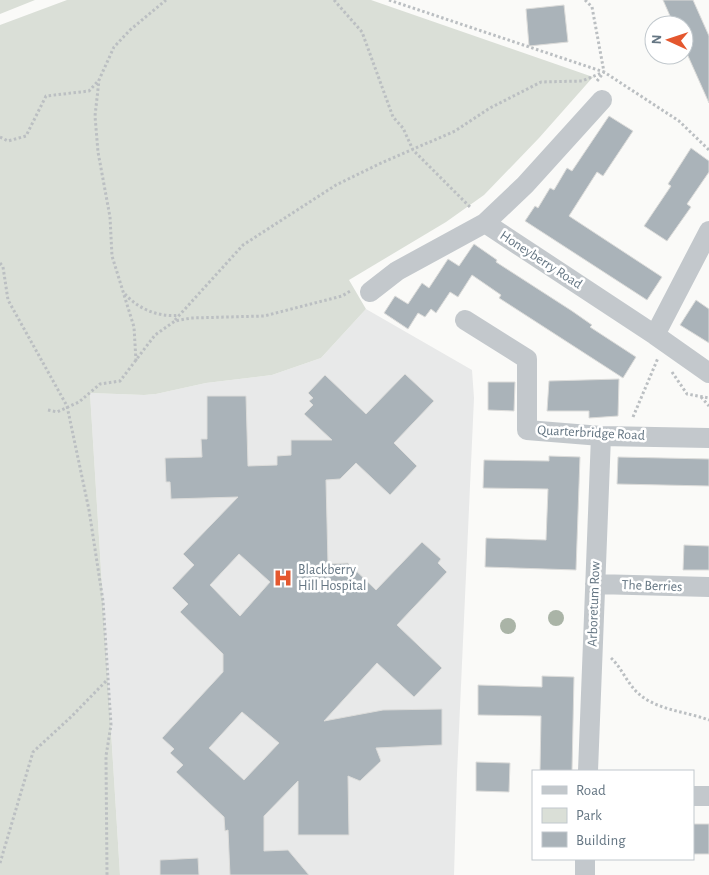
<svg xmlns="http://www.w3.org/2000/svg" width="709" height="875" font-family="'Alegreya Sans',sans-serif">
	<rect width="100%" height="100%" fill="#fafaf8"/>
	<path fill="#e8e9e9" d="M 366,309 L 472,370 L 474,398 L 457,774 L 454,875 L 120,875 L 90,393 L 144,395 L 156,394 L 206,383 L 272,375 L 321,358 Z"/>
	<path fill="#dadfd7" d="M 0,0 L 35,0 L 0,14 Z
		M 67,0 L 371,0 L 593,77 L 539,138 L 484,195 L 446,222 L 349,280 L 366,309 L 321,358 L 272,375 L 206,383 L 156,394 L 144,395 L 90,393 L 120,875 L 0,875 L 0,25 Z"/>
	<path fill="#aab3b9" stroke="#dcdcda" fill-rule="evenodd" d="M 663,0 L 693,0 L 709,36 L 709,103 L 684,47 L 684,25 L 674,25 Z
		M 564,5 L 568,42 L 529,46 L 526,9 Z
		M 609,116 L 633,131 L 603,176 L 597,172 L 569,216 L 662,277 L 647,300 L 525,221 L 535,206 L 538,208 L 550,188 L 554,190 L 567,168 L 572,171 Z
		M 691,148 L 709,161 L 709,172 L 687,204 L 691,207 L 667,241 L 644,226 L 671,186 L 668,184 Z
		M 474,244 L 497,260 L 496,262 L 572,311 L 592,325 L 590,327 L 636,357 L 623,378 L 499,298 L 501,295 L 472,275 L 458,297 L 450,292 L 436,313 L 431,309 L 425,317 L 418,313 L 408,329 L 384,313 L 395,296 L 408,304 L 422,283 L 429,288 L 448,259 L 459,266 Z
		M 696,300 L 709,309 L 709,343 L 680,325 Z
		M 405,374 L 434,401 L 394,443 L 417,466 L 390,495 L 356,463 L 340,479 L 326,480 L 328,564 L 348,563 L 376,590 L 422,542 L 441,559 L 438,563 L 447,572 L 397,625 L 442,668 L 414,697 L 377,663 L 324,721 L 383,710 L 442,709 L 442,745 L 376,748 L 381,761 L 360,781 L 348,776 L 349,835 L 298,835 L 298,781 L 264,816 L 264,851 L 288,850 L 309,875 L 230,875 L 228,830 L 225,831 L 224,817 L 176,772 L 183,765 L 170,753 L 174,749 L 162,738 L 223,672 L 223,654 L 180,612 L 188,604 L 172,588 L 194,565 L 183,554 L 238,497 L 171,499 L 170,482 L 166,482 L 165,458 L 202,457 L 201,439 L 207,439 L 207,396 L 246,396 L 248,466 L 277,465 L 277,456 L 291,455 L 291,440 L 332,440 L 304,414 L 313,405 L 309,401 L 313,398 L 308,393 L 325,375 L 366,414 ZM 239,554 L 270,582 L 240,616 L 210,585 ZM 242,712 L 279,743 L 244,780 L 209,748 Z
		M 619,379 L 618,416 L 589,418 L 589,411 L 547,411 L 549,381 Z
		M 488,382 L 515,382 L 514,411 L 488,410 Z
		M 549,456 L 580,457 L 576,570 L 485,567 L 486,538 L 546,540 L 548,489 L 483,488 L 484,460 L 549,461 Z
		M 618,457 L 709,459 L 709,486 L 617,484 Z
		M 684,545 L 709,546 L 709,570 L 683,570 Z
		M 542,676 L 574,677 L 572,771 L 540,771 L 541,716 L 478,715 L 478,685 L 542,687 Z
		M 476,762 L 510,763 L 509,792 L 476,791 Z
		M 693,824 L 709,824 L 709,854 L 693,854 Z
		M 198,858 L 199,875 L 160,875 L 160,860 Z"/>
	<g fill="none" stroke-linecap="round" stroke-linejoin="round">
		<path stroke="#bbbfc2" stroke-width="3" stroke-dasharray="2.5 2.5" stroke-linecap="butt" d="M 334,0 L 362,32 L 393,117 L 403,128 L 413,150 L 471,208
			M 389,0 L 604,72
			M 585,0 L 592,7 L 604,72
			M 597,81 L 604,72 L 679,121 L 709,150
			M 0,137 L 8,141 L 26,136 L 46,96 L 89,91 L 99,80
			M 0,263 L 3,267 L 8,300 L 67,406 L 89,510 L 103,601 L 111,725 L 106,756 L 107,875
			M 125,294 C 138,309 160,318 180,315
			M 175,320 L 243,245 L 336,185 L 379,164 L 455,131 L 490,108 L 541,82 L 582,81 L 604,72
			M 136,361 L 134,327 L 112,256 L 110,217 L 98,152 L 95,116 L 99,80 L 114,47 L 130,30 L 166,0
			M 672,372 L 687,394 L 709,398
			M 701,397 L 709,406
			M 48,410 L 57,412 L 79,402 L 100,384 L 120,381 L 155,335 L 175,321 L 191,318 L 264,316 L 342,296 L 352,290
			M 633,417 L 658,358
			M 611,658 C 620,666 626,680 634,689 C 652,710 685,711 709,720
			M 0,863 L 33,752 L 72,716 L 107,680"/>
		<path stroke="#c3c8cc" stroke-width="20" d="M 485,223 L 525,185 L 602,100
			M 370,292 L 397,271 L 485,223 L 655,335 L 709,373
			M 465,320 L 527,359 L 527,430 L 601,436 L 709,438
			M 655,335 L 709,231
			M 595,584 L 709,587
			M 588,771 L 601,436
			M 693,796 L 709,796
			M 585,875 L 585,859"/>
	</g>
	<g fill="#aab4a7">
		<circle cx="556" cy="618" r="8"/>
		<circle cx="508" cy="626" r="8"/>
	</g>
	<defs>
		<g id="hospital-bare" transform="scale(1.5)"><path d="M-5-5h3v3.5h4V-5h3V5h-3V1.5h-4V5h-3Z" fill="#e4572e" stroke="#fff" stroke-width="2.5" paint-order="stroke"/></g>
	</defs>
	<g fill-rule="evenodd">
		<use href="#hospital-bare" x="283" y="578"/>
	</g>
	<g text-anchor="middle" dominant-baseline="central" stroke-width="5" stroke-linejoin="round" paint-order="stroke">
		<g font-size="14" fill="#657683" stroke="#fff">
			<text transform="translate(541 260) rotate(33)">Honeyberry Road</text>
			<text transform="translate(591 433) rotate(3)">Quarterbridge Road</text>
			<text transform="translate(652 586) rotate(2)">The Berries</text>
			<text transform="translate(594 604) rotate(-88)">Arboretum Row</text>
		</g>
		<g font-size="14" fill="#657683" stroke="#fff" text-anchor="start">
			<text x="298" y="570">Blackberry<tspan x="298" dy="16">Hill Hospital</tspan></text>
		</g>
	</g>
	<rect x="532" y="770" width="162" height="90" fill="#ffffff" stroke="#c1c8cd"/>
	<rect x="542" y="786" width="25" height="8" fill="#c3c8cc" stroke="#c1c8cd"/>
	<text x="576" y="795" font-size="15" fill="#657683">Road</text>
	<rect x="542" y="808" width="25" height="15" fill="#dadfd7" stroke="#c1c8cd"/>
	<text x="576" y="820" font-size="15" fill="#657683">Park</text>
	<rect x="542" y="832" width="25" height="15" fill="#aab3b9" stroke="#c1c8cd"/>
	<text x="576" y="845" font-size="15" fill="#657683">Building</text>
	<g transform="translate(669 40) rotate(273)"><circle r="24" fill="#ffffff" stroke="#c1c8cd"/>
	<path d="M0-4L9 19L0 12L-9 19Z" fill="#e4572e"/>
	<text y="-8" font-size="14" font-weight="bold" text-anchor="middle" fill="#657683">N</text>
	</g>
</svg>
